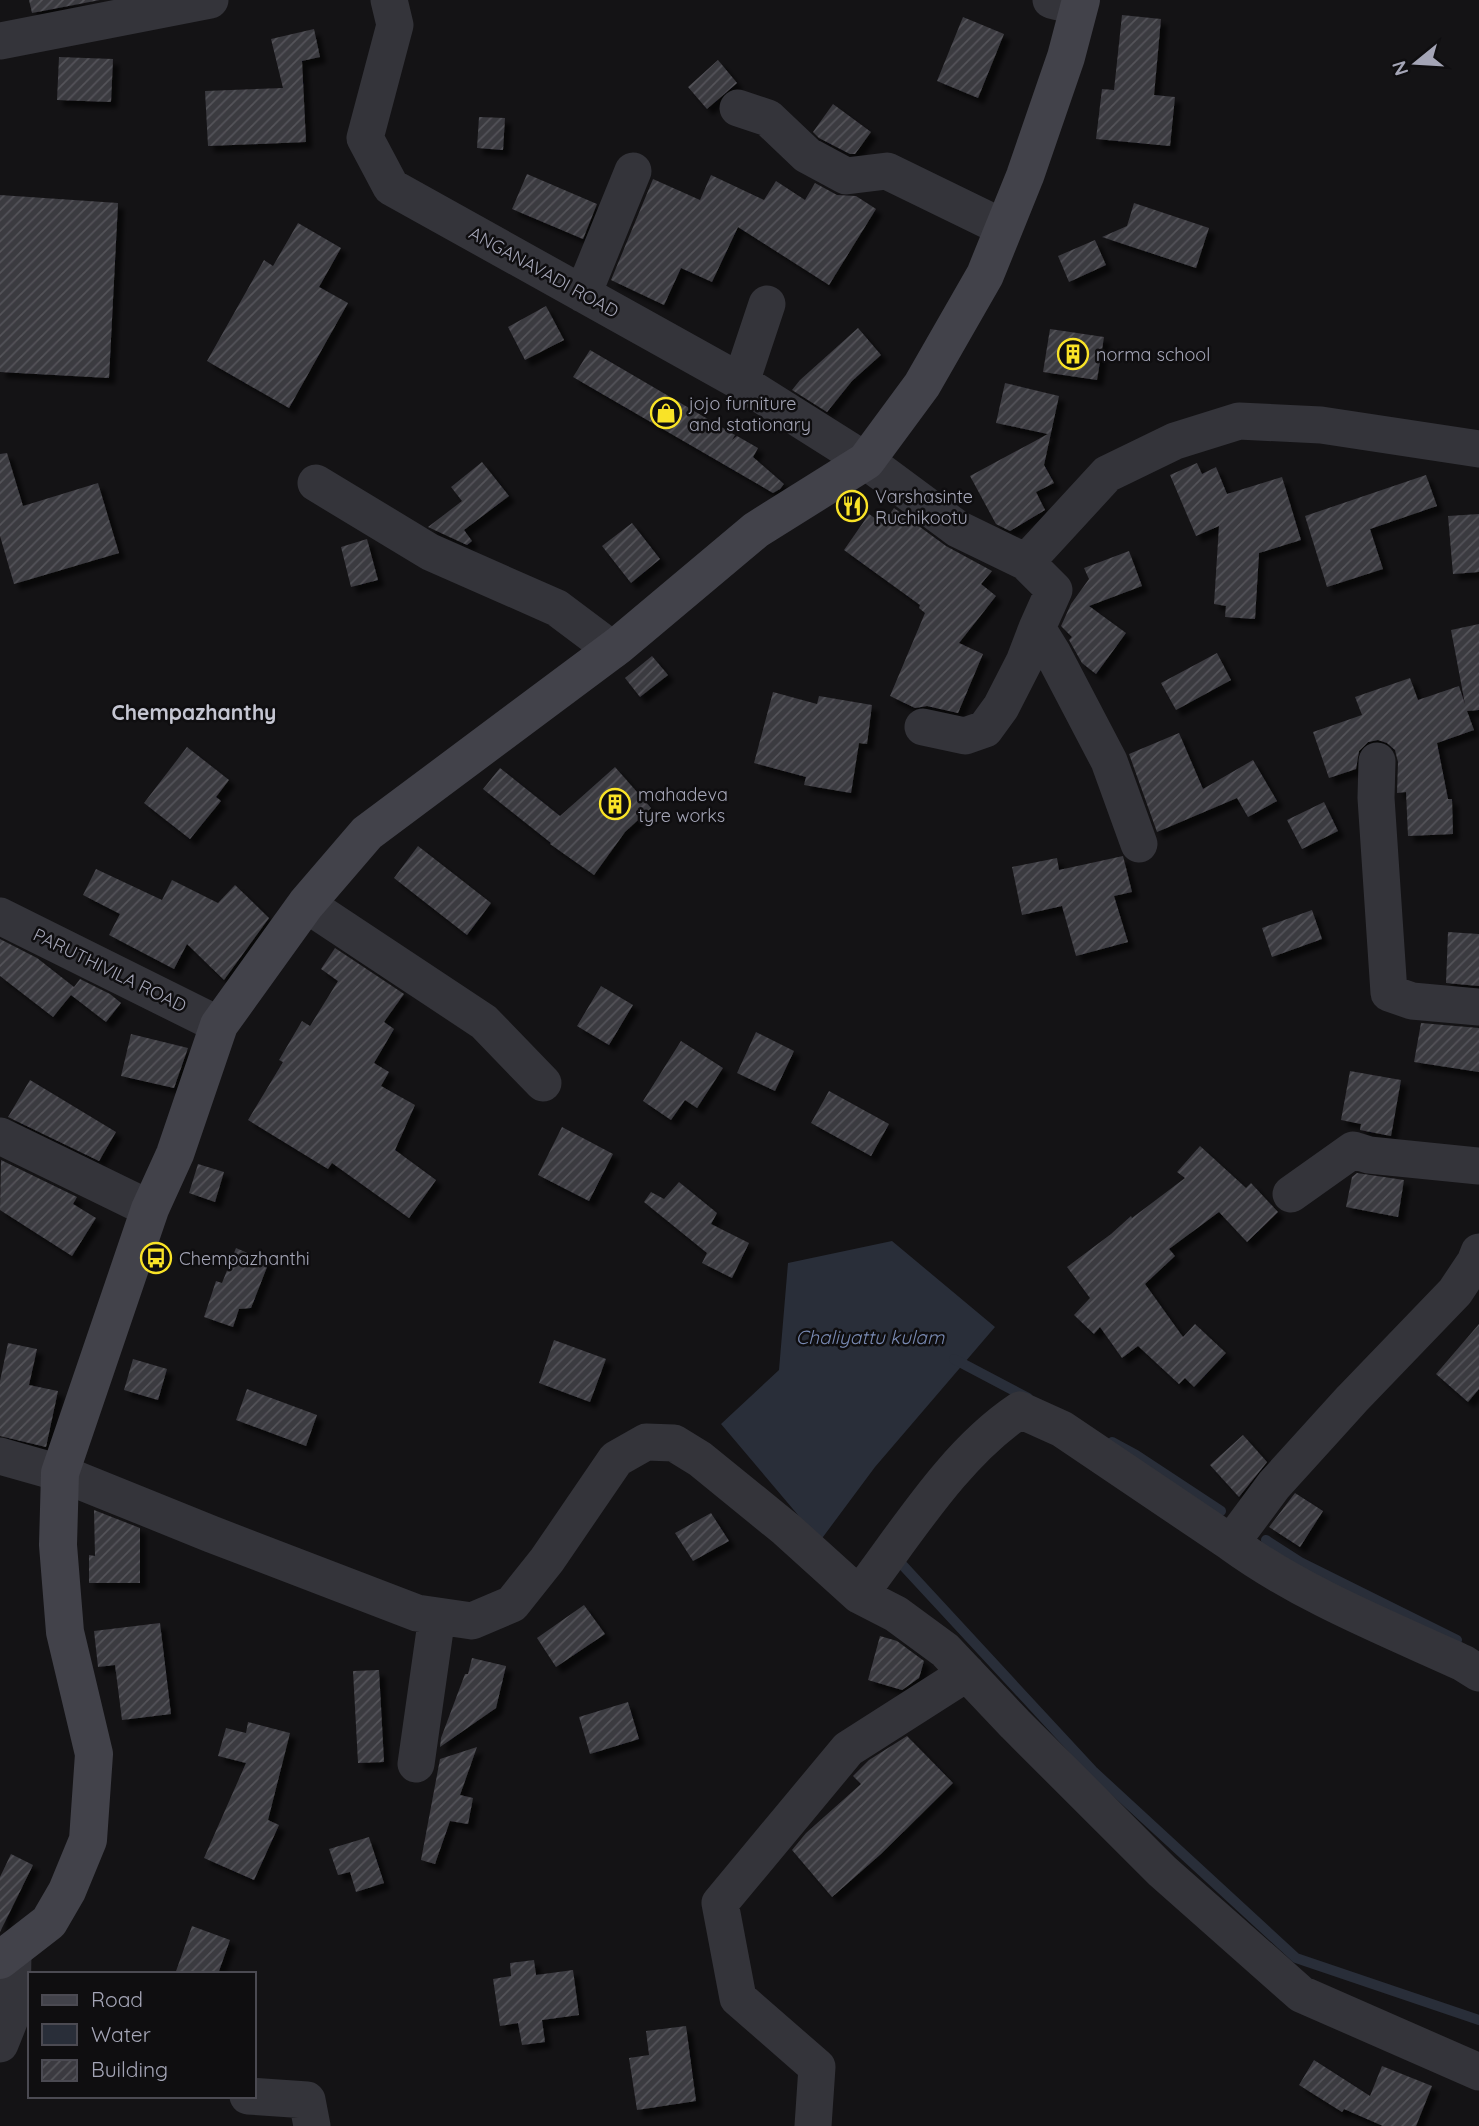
<svg xmlns="http://www.w3.org/2000/svg" width="1479" height="2126" font-family="Quicksand,sans-serif">
	<defs>
		<pattern id="building-hatch" width="6" height="6" patternUnits="userSpaceOnUse" patternTransform="scale(1.75)"><rect width="6" height="6" fill="#3b3a40"/><path d="M-1 1l2-2M0 6l6-6M5 7l2-2" fill="none" stroke="#545459"/></pattern>
		<filter id="shadow"><feDropShadow dx="6" dy="6" stdDeviation="2" flood-color="#0009"/></filter>
	</defs>
	<rect width="100%" height="100%" fill="#141315"/>
	<path fill="#292e39" d="M 892,1241 L 995,1327 L 875,1467 L 820,1541 L 721,1424 L 779,1370 L 788,1263 Z"/>
	<g fill="none" stroke-linecap="round" stroke-linejoin="round">
		<path stroke="#292e39" stroke-width="10" d="M 954,1359 L 1028,1398
			M 1112,1442 L 1136,1455 L 1221,1511
			M 1266,1540 L 1300,1562 L 1457,1640
			M 896,1558 L 1093,1771 L 1296,1958 L 1479,2020"/>
	</g>
	<path fill="url(#building-hatch)" filter="url(#shadow)" d="M 29,0 L 100,0 L 32,13 Z
		M 1122,15 L 1161,19 L 1154,95 L 1175,97 L 1170,146 L 1096,139 L 1102,89 L 1114,90 Z
		M 963,17 L 1004,34 L 978,98 L 937,81 Z
		M 314,29 L 320,57 L 302,61 L 306,142 L 208,146 L 205,91 L 283,88 L 271,39 Z
		M 59,57 L 113,59 L 111,102 L 57,100 Z
		M 718,60 L 737,83 L 707,109 L 688,87 Z
		M 833,104 L 871,132 L 855,154 L 850,154 L 819,138 L 813,132 Z
		M 479,117 L 505,118 L 503,150 L 477,148 Z
		M 527,174 L 597,204 L 583,239 L 512,209 Z
		M 711,175 L 764,200 L 776,181 L 805,200 L 815,183 L 837,195 L 856,196 L 876,209 L 829,285 L 738,227 L 712,282 L 681,268 L 664,305 L 611,280 L 653,179 L 700,200 Z
		M 0,195 L 118,203 L 109,378 L 0,372 Z
		M 1134,203 L 1209,228 L 1196,268 L 1102,237 L 1127,226 Z
		M 298,223 L 341,248 L 319,287 L 348,303 L 289,408 L 207,361 L 264,260 L 273,266 Z
		M 1095,240 L 1106,265 L 1069,282 L 1058,256 Z
		M 546,306 L 564,340 L 525,360 L 508,327 Z
		M 858,328 L 881,355 L 852,381 L 827,412 L 792,390 L 800,380 Z
		M 1050,329 L 1104,337 L 1097,380 L 1043,372 Z
		M 590,350 L 735,435 L 732,440 L 737,436 L 758,448 L 753,457 L 784,484 L 780,489 L 773,493 L 573,377 Z
		M 1005,383 L 1059,396 L 1044,465 L 1054,483 L 1036,492 L 1045,510 L 1010,531 L 996,524 L 970,476 L 1048,434 L 996,423 Z
		M 7,453 L 23,506 L 98,483 L 119,553 L 14,584 L 0,536 L 0,454 Z
		M 482,462 L 509,496 L 464,530 L 472,541 L 467,545 L 428,527 L 462,501 L 451,487 Z
		M 1197,463 L 1202,474 L 1216,467 L 1227,494 L 1282,477 L 1301,540 L 1259,553 L 1255,619 L 1225,617 L 1226,606 L 1214,604 L 1219,526 L 1196,536 L 1170,475 Z
		M 1426,475 L 1437,506 L 1370,529 L 1383,569 L 1327,587 L 1305,516 Z
		M 894,508 L 946,546 L 992,571 L 981,584 L 996,596 L 959,643 L 983,654 L 958,713 L 927,706 L 915,708 L 890,696 L 925,613 L 919,608 L 920,605 L 844,550 L 869,514 L 883,524 Z
		M 1479,514 L 1479,572 L 1453,574 L 1448,516 Z
		M 632,523 L 660,559 L 631,583 L 602,546 Z
		M 367,539 L 378,580 L 351,587 L 341,547 Z
		M 1129,551 L 1142,586 L 1089,606 L 1126,633 L 1096,674 L 1082,663 L 1069,640 L 1072,637 L 1061,626 L 1071,604 L 1089,579 L 1084,568 Z
		M 1479,624 L 1479,710 L 1467,711 L 1474,730 L 1437,743 L 1448,799 L 1452,799 L 1453,834 L 1408,836 L 1406,792 L 1397,793 L 1398,762 L 1395,750 L 1387,743 L 1378,740 L 1368,742 L 1359,751 L 1356,769 L 1329,778 L 1313,732 L 1362,715 L 1355,697 L 1410,678 L 1418,700 L 1459,686 L 1465,704 L 1451,630 Z
		M 1217,653 L 1231,680 L 1176,710 L 1161,683 Z
		M 652,656 L 668,675 L 640,697 L 625,678 Z
		M 773,692 L 817,704 L 819,696 L 872,705 L 867,744 L 859,743 L 851,793 L 804,785 L 806,777 L 754,763 Z
		M 1179,733 L 1203,789 L 1253,760 L 1277,801 L 1248,817 L 1237,798 L 1157,832 L 1129,754 Z
		M 187,747 L 229,780 L 216,797 L 221,801 L 190,839 L 144,803 Z
		M 615,767 L 651,808 L 625,832 L 594,875 L 550,844 L 551,843 L 483,789 L 500,768 L 560,816 Z
		M 1324,802 L 1338,831 L 1302,849 L 1287,820 Z
		M 418,846 L 491,903 L 467,935 L 394,878 Z
		M 1123,856 L 1132,892 L 1114,896 L 1128,942 L 1076,956 L 1062,906 L 1022,915 L 1012,867 L 1057,858 L 1059,870 Z
		M 96,869 L 162,900 L 172,880 L 218,903 L 235,885 L 269,918 L 224,980 L 187,944 L 174,969 L 109,935 L 120,914 L 83,895 Z
		M 1312,910 L 1322,939 L 1272,957 L 1262,928 Z
		M 1448,932 L 1479,934 L 1479,986 L 1446,983 Z
		M 0,939 L 37,958 L 74,987 L 80,979 L 110,994 L 121,1003 L 106,1022 L 71,995 L 53,1017 L 0,976 Z
		M 335,948 L 404,994 L 384,1022 L 394,1029 L 374,1063 L 389,1072 L 381,1086 L 415,1105 L 395,1150 L 436,1180 L 409,1218 L 332,1163 L 328,1169 L 248,1120 L 283,1062 L 279,1060 L 302,1021 L 310,1026 L 338,981 L 321,969 Z
		M 601,986 L 633,1005 L 609,1045 L 577,1026 Z
		M 1421,1023 L 1479,1028 L 1479,1072 L 1414,1062 Z
		M 756,1032 L 794,1051 L 775,1091 L 737,1073 Z
		M 131,1034 L 188,1048 L 174,1088 L 121,1076 Z
		M 681,1041 L 723,1068 L 697,1108 L 685,1100 L 671,1120 L 643,1101 Z
		M 1350,1071 L 1401,1080 L 1391,1136 L 1360,1130 L 1361,1124 L 1341,1120 Z
		M 30,1080 L 116,1132 L 99,1161 L 8,1117 Z
		M 829,1091 L 889,1124 L 871,1156 L 811,1123 Z
		M 562,1127 L 613,1154 L 589,1201 L 538,1175 Z
		M 1200,1146 L 1246,1188 L 1251,1183 L 1278,1212 L 1247,1242 L 1219,1212 L 1169,1249 L 1175,1256 L 1145,1284 L 1183,1337 L 1195,1324 L 1226,1353 L 1194,1387 L 1185,1378 L 1179,1384 L 1138,1346 L 1122,1358 L 1100,1327 L 1094,1334 L 1074,1315 L 1090,1298 L 1067,1267 L 1111,1234 L 1131,1216 L 1132,1218 L 1185,1178 L 1177,1172 Z
		M 1,1160 L 77,1197 L 73,1204 L 96,1218 L 72,1256 L 0,1210 Z
		M 198,1164 L 224,1172 L 215,1202 L 189,1193 Z
		M 1357,1173 L 1404,1180 L 1398,1217 L 1346,1207 L 1352,1177 Z
		M 679,1182 L 717,1213 L 711,1224 L 749,1243 L 732,1278 L 702,1263 L 707,1253 L 644,1202 L 651,1192 L 664,1199 Z
		M 236,1248 L 269,1262 L 251,1308 L 239,1309 L 233,1327 L 204,1317 L 216,1281 L 222,1283 Z
		M 1479,1324 L 1479,1389 L 1468,1402 L 1436,1374 Z
		M 554,1340 L 606,1359 L 590,1402 L 539,1383 Z
		M 8,1343 L 37,1349 L 29,1385 L 58,1391 L 46,1447 L 0,1436 L 0,1381 Z
		M 133,1359 L 167,1369 L 158,1400 L 124,1390 Z
		M 247,1389 L 317,1415 L 306,1446 L 236,1420 Z
		M 1243,1435 L 1267,1462 L 1239,1497 L 1210,1465 Z
		M 1295,1493 L 1323,1511 L 1300,1547 L 1269,1527 Z
		M 94,1510 L 140,1528 L 140,1583 L 89,1583 L 89,1555 L 95,1556 Z
		M 711,1513 L 729,1541 L 693,1561 L 675,1533 Z
		M 584,1605 L 605,1634 L 556,1667 L 537,1638 Z
		M 160,1623 L 171,1714 L 122,1720 L 115,1665 L 98,1667 L 94,1631 Z
		M 880,1636 L 897,1641 L 924,1661 L 919,1678 L 902,1690 L 868,1680 Z
		M 472,1658 L 506,1666 L 496,1708 L 440,1747 L 441,1738 L 465,1674 L 468,1674 Z
		M 379,1670 L 384,1762 L 358,1763 L 353,1671 Z
		M 628,1702 L 639,1739 L 590,1754 L 579,1717 Z
		M 248,1722 L 290,1733 L 268,1820 L 279,1825 L 254,1880 L 204,1858 L 246,1763 L 218,1756 L 226,1728 L 246,1733 Z
		M 907,1736 L 953,1783 L 881,1854 L 832,1897 L 792,1850 L 806,1833 L 861,1784 L 853,1776 L 869,1760 Z
		M 477,1747 L 460,1795 L 473,1798 L 468,1824 L 450,1821 L 435,1864 L 421,1860 L 440,1759 Z
		M 369,1837 L 384,1883 L 356,1892 L 350,1872 L 338,1875 L 329,1849 Z
		M 11,1854 L 33,1865 L 0,1932 L 0,1877 Z
		M 192,1926 L 230,1940 L 218,1974 L 175,1974 Z
		M 534,1960 L 536,1975 L 573,1970 L 579,2015 L 542,2020 L 545,2042 L 522,2045 L 518,2023 L 500,2026 L 493,1979 L 511,1976 L 510,1963 Z
		M 686,2026 L 696,2101 L 637,2110 L 629,2058 L 649,2055 L 646,2031 Z
		M 1314,2060 L 1370,2096 L 1382,2066 L 1432,2086 L 1416,2126 L 1383,2126 L 1344,2109 L 1342,2112 L 1299,2085 Z"/>
	<g fill="none" stroke-linecap="round" stroke-linejoin="round">
		<path stroke="#34343a" stroke-width="37" d="M 389,0 L 395,25 L 365,138 L 391,187 L 741,382 L 866,461 L 958,529 L 1026,562 L 1107,474 L 1175,441 L 1239,421 L 1321,425 L 1479,449
			M 1051,0 L 1079,7
			M 0,41 L 210,0
			M 738,108 L 768,118 L 807,155 L 846,176 L 887,171 L 1004,228
			M 583,294 L 633,171
			M 741,382 L 767,304
			M 316,483 L 430,552 L 557,608 L 613,650
			M 1026,562 L 1054,590 L 1037,628 L 1053,654 L 1109,761 L 1139,844
			M 923,727 L 965,736 L 985,729 L 1001,707 L 1024,662 L 1037,628
			M 1377,761 L 1376,798 L 1389,993 L 1412,1001 L 1479,1007
			M 306,904 L 484,1022 L 543,1083
			M 0,916 L 219,1025
			M 0,1136 L 150,1209
			M 1291,1194 L 1353,1150 L 1369,1155 L 1479,1166
			M 1479,1252 L 1475,1262 L 1455,1292 L 1352,1399 L 1274,1485 L 1231,1543 C 1301,1594 1384,1627 1463,1663 L 1479,1673
			M 0,1456 L 60,1473 L 211,1534 L 417,1613 L 472,1621 L 512,1604 L 547,1560 L 616,1459 L 646,1442 L 674,1443 L 700,1459 L 786,1529 L 859,1595 L 896,1614 L 945,1650 L 1015,1724 L 1162,1871 L 1301,1994 L 1479,2072
			M 859,1595 C 907,1532 954,1454 1020,1410 L 1062,1429 L 1231,1543
			M 416,1764 L 437,1616
			M 0,2044 L 12,2014 L 13,1952
			M 248,2096 L 307,2100 L 312,2126
			M 813,2126 L 817,2067 L 738,1998 L 720,1903 L 848,1749 L 967,1673"/>
		<path stroke="#42424a" stroke-width="38" d="M 0,1960 L 49,1922 L 67,1891 L 88,1840 L 94,1754 L 65,1632 L 58,1545 L 60,1473 L 150,1209 L 175,1154 L 219,1025 L 306,904 L 367,833 L 619,645 L 756,530 L 866,461 L 922,385 L 985,275 L 1025,176 L 1066,57 L 1081,0"/>
	</g>
	<defs>
		<g id="building-ring" transform="scale(1.575)"><circle r="9.5" fill="#0f0e10" stroke="#f9e327" stroke-width="1.5"/><path d="M-4-6H4V6H1V3H-1V6H-4ZM-2.5-4.3h1.7v1.8h-1.7ZM.8-4.3h1.7v1.8H.8ZM-2.5-1h1.7V.8h-1.7ZM.8-1h1.7V.8H.8Z" fill="#f9e327"/></g>
		<g id="shop-ring" transform="scale(1.575)"><circle r="9.5" fill="#0f0e10" stroke="#f9e327" stroke-width="1.5"/><path d="M-5-2.5h2.3a2.7 3.5 0 0 1 5.4 0H5L5.5 6h-11ZM-1.5-2.5h3a1.5 2.3 0 0 0-3 0Z" fill="#f9e327"/></g>
		<g id="restaurant-ring" transform="scale(1.575)"><circle r="9.5" fill="#0f0e10" stroke="#f9e327" stroke-width="1.5"/><path d="M-5-6h1v4h1v-4h1v4h1v-4h1v5L-1.5 .5V6h-2V.5L-5-1ZM5-6V6H3V1.5H1.5Q1.5-4 5-6Z" fill="#f9e327"/></g>
		<g id="bus-ring" transform="scale(1.575)"><circle r="9.5" fill="#0f0e10" stroke="#f9e327" stroke-width="1.5"/><path d="M-5-6H5V4H4V6H2V4H-2V6H-4V4H-5ZM-3.5-4V0h7V-4ZM-3.5 1.2v1.5H-2V1.2ZM2 1.2v1.5H3.5V1.2Z" fill="#f9e327"/></g>
	</defs>
	<g fill-rule="evenodd">
		<use href="#building-ring" x="1073" y="354"/>
		<use href="#shop-ring" x="666" y="413"/>
		<use href="#restaurant-ring" x="852" y="506"/>
		<use href="#building-ring" x="615" y="804"/>
		<use href="#bus-ring" x="156" y="1258"/>
	</g>
	<g text-anchor="middle" dominant-baseline="central" stroke-width="5" stroke-linejoin="round" paint-order="stroke">
		<g font-size="18" fill="#a4a5b6" stroke="#0f0e10">
			<text transform="translate(544 272) rotate(29)">ANGANAVADI ROAD</text>
			<text transform="translate(110 970) rotate(26)">PARUTHIVILA ROAD</text>
		</g>
		<g font-size="18" fill="#a4a5b6" stroke="#0f0e10" text-anchor="start">
			<text x="1096" y="354">norma school</text>
			<text x="689" y="403">jojo furniture<tspan x="689" dy="21">and stationary</tspan></text>
			<text x="875" y="496">Varshasinte<tspan x="875" dy="21">Ruchikootu</tspan></text>
			<text x="638" y="794">mahadeva<tspan x="638" dy="21">tyre works</tspan></text>
			<text x="179" y="1258">Chempazhanthi</text>
		</g>
		<g font-size="19" font-style="italic" fill="#798ab3" stroke="#0f0e10">
			<text x="870" y="1337">Chaliyattu kulam</text>
		</g>
		<g font-size="21" font-weight="bold" fill="#c5c6d2" stroke="#0f0e10">
			<text x="194" y="712">Chempazhanthy</text>
		</g>
	</g>
	<rect x="28" y="1972" width="228" height="126" fill="#0f0e10" stroke="#4b4a52" stroke-width="2"/>
	<rect x="42" y="1995" width="35" height="10" fill="#42424a" stroke="#4b4a52" stroke-width="2"/>
	<text x="91" y="2007" font-size="21" fill="#a4a5b6">Road</text>
	<rect x="42" y="2024" width="35" height="21" fill="#292e39" stroke="#4b4a52" stroke-width="2"/>
	<text x="91" y="2042" font-size="21" fill="#a4a5b6">Water</text>
	<rect x="42" y="2060" width="35" height="21" fill="url(#building-hatch)" stroke="#4b4a52" stroke-width="2"/>
	<text x="91" y="2077" font-size="21" fill="#a4a5b6">Building</text>
	<g transform="translate(1416 63) rotate(252)" stroke="#0f0e10" stroke-width="5" paint-order="stroke">
	<path d="M0-5L12 26L0 18L-12 26Z" fill="#a4a5b6"/>
	<text y="-10" font-size="19" font-weight="bold" text-anchor="middle" fill="#a4a5b6">N</text>
	</g>
</svg>
